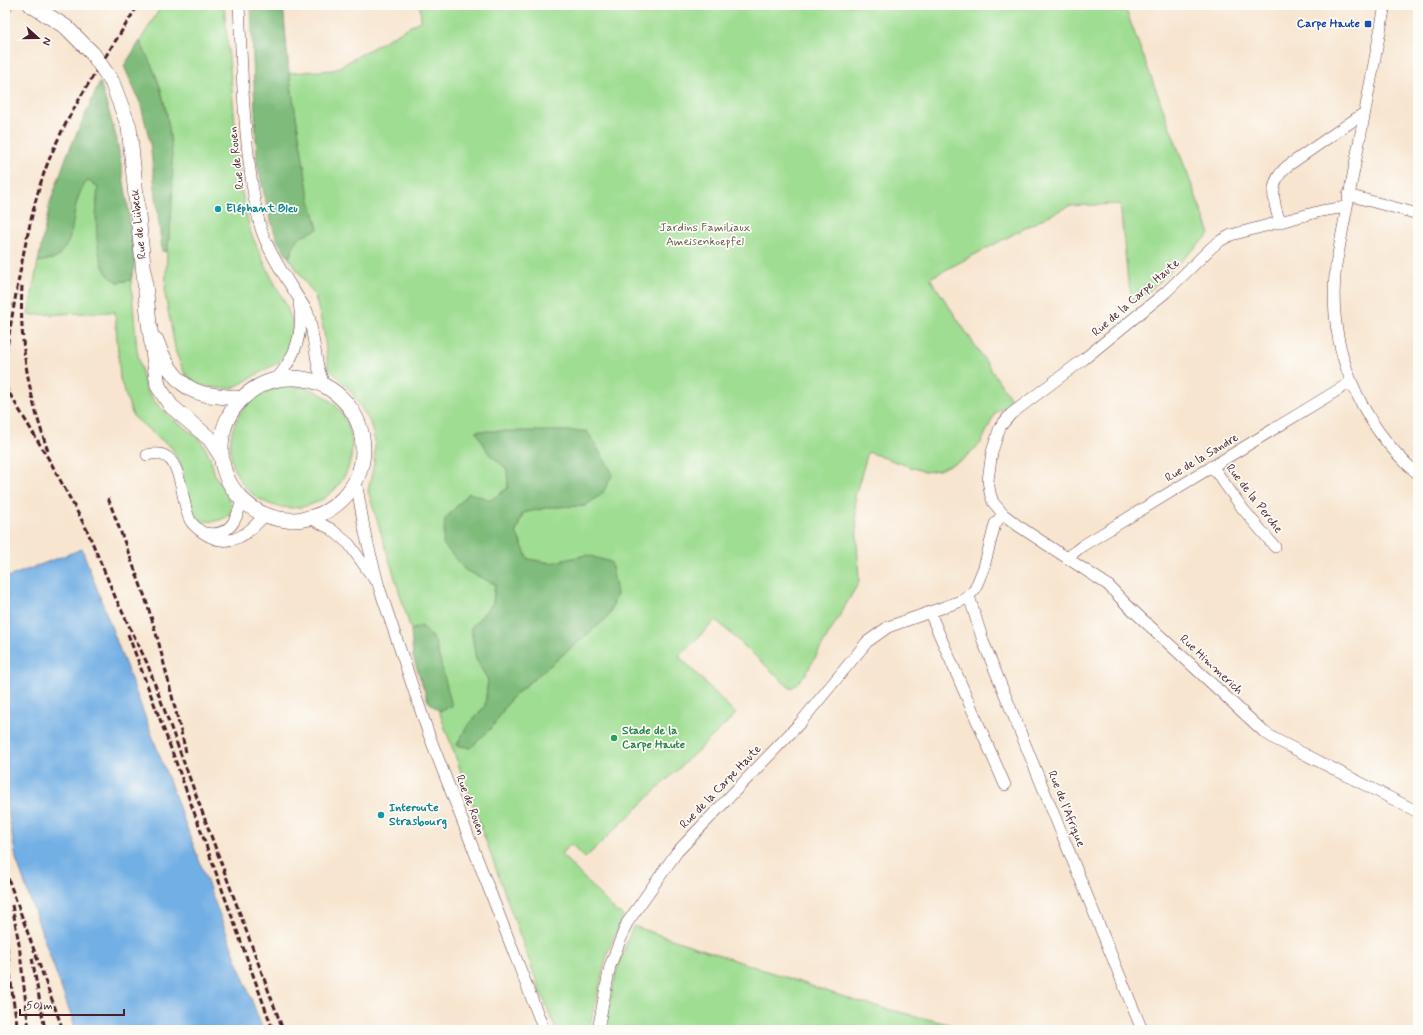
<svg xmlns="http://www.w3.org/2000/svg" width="1423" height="1035" font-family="Mynerve,sans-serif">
	<rect width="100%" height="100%" fill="#fdfcf7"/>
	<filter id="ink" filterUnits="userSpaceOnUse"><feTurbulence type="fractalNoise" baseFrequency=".025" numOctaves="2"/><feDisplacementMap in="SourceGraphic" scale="8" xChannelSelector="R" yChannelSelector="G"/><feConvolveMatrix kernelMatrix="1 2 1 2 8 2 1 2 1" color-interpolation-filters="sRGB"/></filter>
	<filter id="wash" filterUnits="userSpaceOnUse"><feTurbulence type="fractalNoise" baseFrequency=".012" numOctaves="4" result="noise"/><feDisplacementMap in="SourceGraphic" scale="16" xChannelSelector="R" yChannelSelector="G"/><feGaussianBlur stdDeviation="0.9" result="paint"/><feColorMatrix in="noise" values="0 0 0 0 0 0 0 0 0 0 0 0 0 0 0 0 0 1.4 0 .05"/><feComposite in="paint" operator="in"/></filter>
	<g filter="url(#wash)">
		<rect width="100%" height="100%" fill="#f7e5cf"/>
		<path fill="#9fdd92" stroke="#747e5e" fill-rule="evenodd" d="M 162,5 L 224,5 L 241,188 L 250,231 L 266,267 L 285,303 L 293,323 L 289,348 L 279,362 L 233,388 L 216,388 L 199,385 L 185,374 L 176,353 L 165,294 L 167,252 L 171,221 L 172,160 L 167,115 L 161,89 L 140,41 Z
			M 420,5 L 1124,5 L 1210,234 L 1134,305 L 1128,282 L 1120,204 L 1069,206 L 1050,215 L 930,278 L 1012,401 L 995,413 L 981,443 L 962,460 L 939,470 L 925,472 L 868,452 L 855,496 L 859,582 L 805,675 L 791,689 L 716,620 L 679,656 L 736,714 L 585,858 L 571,844 L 561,854 L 617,913 L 619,912 L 623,916 L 608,951 L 589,1030 L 556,1030 L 534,974 L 439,711 L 452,706 L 422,626 L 411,630 L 368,491 L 374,464 L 375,441 L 370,422 L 350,390 L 328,368 L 324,332 L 315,296 L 289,258 L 297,239 L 318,228 L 309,197 L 289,73 L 334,70 L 421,20 ZM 489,454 L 585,506 L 550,507 L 523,513 L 516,532 L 528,559 L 551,563 L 586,555 L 610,562 L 617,594 L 608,617 L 511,698 L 493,726 L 471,748 L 457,745 L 466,728 L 485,706 L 488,680 L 476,659 L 471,628 L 493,603 L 495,584 L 465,570 L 491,500 L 508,488 L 507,469 Z
			M 88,180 L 98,187 L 96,218 L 118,282 L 131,280 L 137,351 L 146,390 L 156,403 L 173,419 L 200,439 L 210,457 L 215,475 L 232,506 L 230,515 C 217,523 208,523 195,518 L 185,490 L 181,464 L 171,447 L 155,435 L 133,416 L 120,379 L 115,312 L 28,315 L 38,262 L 57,258 L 81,189 Z
			M230 447a61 61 0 1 1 122 0a61 61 0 1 1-122 0Z
			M 633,926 L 859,1002 L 972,1030 L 604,1030 L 617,968 Z"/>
		<path fill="#7fbc7c" stroke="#646e54" d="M 251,5 L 283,5 L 289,73 L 309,197 L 318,229 L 297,239 L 289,258 L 277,240 L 268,211 L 257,164 Z
			M 140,41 C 147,57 157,74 161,91 C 176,143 175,199 167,252 L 162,251 L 150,142 L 141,105 L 124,66 Z
			M 100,82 L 117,140 L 128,206 L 135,264 L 131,280 L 118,282 C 115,280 110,278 108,275 C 93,255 96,211 98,187 L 88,180 C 72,199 76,218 69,240 C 67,246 61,252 57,258 L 38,262 L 50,203 L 67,155 Z
			M 476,431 L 587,431 L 613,474 L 602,494 L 585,506 L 550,507 L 523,513 L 516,532 L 528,559 L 551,563 L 586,555 L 611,562 L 617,594 L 608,617 L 511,698 L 493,726 L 471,748 L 457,745 L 466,728 L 485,706 L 488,680 L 476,659 L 471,628 L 493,603 L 495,584 L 465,570 L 443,544 L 445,519 L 469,493 L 491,500 L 508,488 L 507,469 L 489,454 Z
			M 422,626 L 435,641 L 452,706 L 439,711 L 428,701 L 413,657 L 411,630 Z"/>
		<path fill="#72afe4" stroke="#5e6788" d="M 82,549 L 263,1030 L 76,1030 L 16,859 L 7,806 L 5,774 L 5,578 Z"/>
	</g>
	<g filter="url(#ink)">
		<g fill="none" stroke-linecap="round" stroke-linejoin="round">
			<g stroke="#643d44" stroke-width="12">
				<path id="street" d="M 239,5 C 242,65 243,125 252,184 C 255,201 257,221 264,237 C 275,264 292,287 307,311 L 310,320 L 318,367 L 324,385
					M 1385,5 L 1336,265 C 1326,344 1358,423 1418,474
					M 5,9 L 7,5
					M 1348,195 L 1418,214
					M 1346,207 L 1321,211 L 1231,235 L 1220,241 L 1212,247 L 1166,292 L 1084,359 L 1011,414 L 1000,427 L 992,452 L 988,480 L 990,493 L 993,502 L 1003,514 L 1017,525 L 1108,585 L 1127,605 L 1264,732 L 1275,739 L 1418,812
					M 1280,223 C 1273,201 1268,184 1286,167 L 1364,113
					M 276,379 C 296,357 304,332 299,303
					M 147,455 C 185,445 179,499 190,520 C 193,526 199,530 205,534 C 230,550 248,534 265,515
					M 1212,466 L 1243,509 L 1275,547
					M 356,481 L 365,533 L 379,587 L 429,735 L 544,1030
					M 310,518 L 331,529 L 349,544 L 374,579
					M 205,533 C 230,538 237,519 242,500
					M 1067,558 L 1082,546 L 1351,382
					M 969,596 L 983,641 L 1142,1030
					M 930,613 L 1005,785
					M 598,1030 L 610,966 L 627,923 L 677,852 L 800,723 L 867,642 L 888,627 L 961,601 L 969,596 L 975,589 L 984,567 L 995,524 L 1003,514"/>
			</g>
			<g stroke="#643d44" stroke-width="16">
				<path id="secondary" d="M 31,5 L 66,27 L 93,54
					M 112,82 L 129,127 L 149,323 L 158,386 L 171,406 L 210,439 L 221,456
					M 156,340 C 164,363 178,388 204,394 C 216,396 229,397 241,399
					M221 449a71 71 0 1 1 142 0a71 71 0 1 1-142 0Z"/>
			</g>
			<use href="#street" stroke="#fff" stroke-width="11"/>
			<use href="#secondary" stroke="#fff" stroke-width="15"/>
			<path stroke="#4a1f2b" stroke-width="3" stroke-dasharray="6 3" stroke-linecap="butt" d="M 22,286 C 19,344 29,397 48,451
				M 5,362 C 10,325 17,288 24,251 C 31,220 37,189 49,160 C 71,105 107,56 138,5
				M 5,386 L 51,463 L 87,530 L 116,599 L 147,663 L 283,1030
				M 108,498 L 145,597 L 158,640 L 186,752
				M 128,634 L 173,754 L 273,1030
				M 5,870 L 63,1030
				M 12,905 L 19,944 L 29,1030
				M 5,929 L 13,999 L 18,1030
				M 32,958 L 45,1030"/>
			<g stroke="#643d44" stroke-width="16" stroke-linecap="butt">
				<path id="secondary-bridge" d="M 93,54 L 112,82"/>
			</g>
			<use href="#secondary-bridge" stroke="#fff" stroke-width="15"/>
		</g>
	</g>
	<rect fill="#1a4fb4" stroke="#fdfcf7" stroke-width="1.5" x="1364" y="20" width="8" height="8" rx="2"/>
	<g fill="#0f9aa8" stroke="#fdfcf7" stroke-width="1.5">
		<circle cx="218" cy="209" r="4"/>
		<circle cx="381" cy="815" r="4"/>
	</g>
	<circle fill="#2e9e5b" stroke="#fdfcf7" stroke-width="1.5" cx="614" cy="738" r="4"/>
	<g text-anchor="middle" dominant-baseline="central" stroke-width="3.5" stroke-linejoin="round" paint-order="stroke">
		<g font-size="12" font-weight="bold" fill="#164399" stroke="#fdfcf7" text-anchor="end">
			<text x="1360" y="24">Carpe Haute</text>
		</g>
		<g font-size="12" fill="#4a1f2b" stroke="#fdfcf7">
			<text transform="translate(237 158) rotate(-97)">Rue de Rouen</text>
			<text transform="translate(139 224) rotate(-96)">Rue de Lübeck</text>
			<text transform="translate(1136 298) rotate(-41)">Rue de la Carpe Haute</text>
			<text transform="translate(1202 458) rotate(-31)">Rue de la Sandre</text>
			<text transform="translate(1254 499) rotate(52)">Rue de la Perche</text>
			<text transform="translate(1211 665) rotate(43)">Rue Himmerich</text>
			<text transform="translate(721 787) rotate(-46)">Rue de la Carpe Haute</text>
			<text transform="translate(470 805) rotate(69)">Rue de Rouen</text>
			<text transform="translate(1066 809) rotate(68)">Rue de l'Afrique</text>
		</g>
		<g font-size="12" font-weight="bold" fill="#0d838f" stroke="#fdfcf7" text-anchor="start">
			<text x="226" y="209">Eléphant Bleu</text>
			<text x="389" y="808">Interoute<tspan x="389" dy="14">Strasbourg</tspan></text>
		</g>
		<g font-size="12" fill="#64584a" stroke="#fdfcf7">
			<text x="705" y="228">Jardins Familiaux<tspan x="705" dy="14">Ameisenkoepfel</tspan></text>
		</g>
		<g font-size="12" font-weight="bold" fill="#27864d" stroke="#fdfcf7" text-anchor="start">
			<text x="622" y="731">Stade de la<tspan x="622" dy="14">Carpe Haute</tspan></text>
		</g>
	</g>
	<rect width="1423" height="1035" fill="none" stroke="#fdfcf7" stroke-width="20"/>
	<g transform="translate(38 38) rotate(111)" stroke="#fdfcf7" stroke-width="3" paint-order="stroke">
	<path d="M0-3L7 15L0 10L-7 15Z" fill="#4a1f2b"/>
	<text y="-6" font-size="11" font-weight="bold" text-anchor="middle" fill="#4a1f2b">N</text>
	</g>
	<path d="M20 1009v6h104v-6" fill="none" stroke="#4a1f2b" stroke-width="2"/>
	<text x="26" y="1009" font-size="12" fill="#4a1f2b" stroke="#fdfcf7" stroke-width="3" paint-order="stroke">50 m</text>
</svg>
